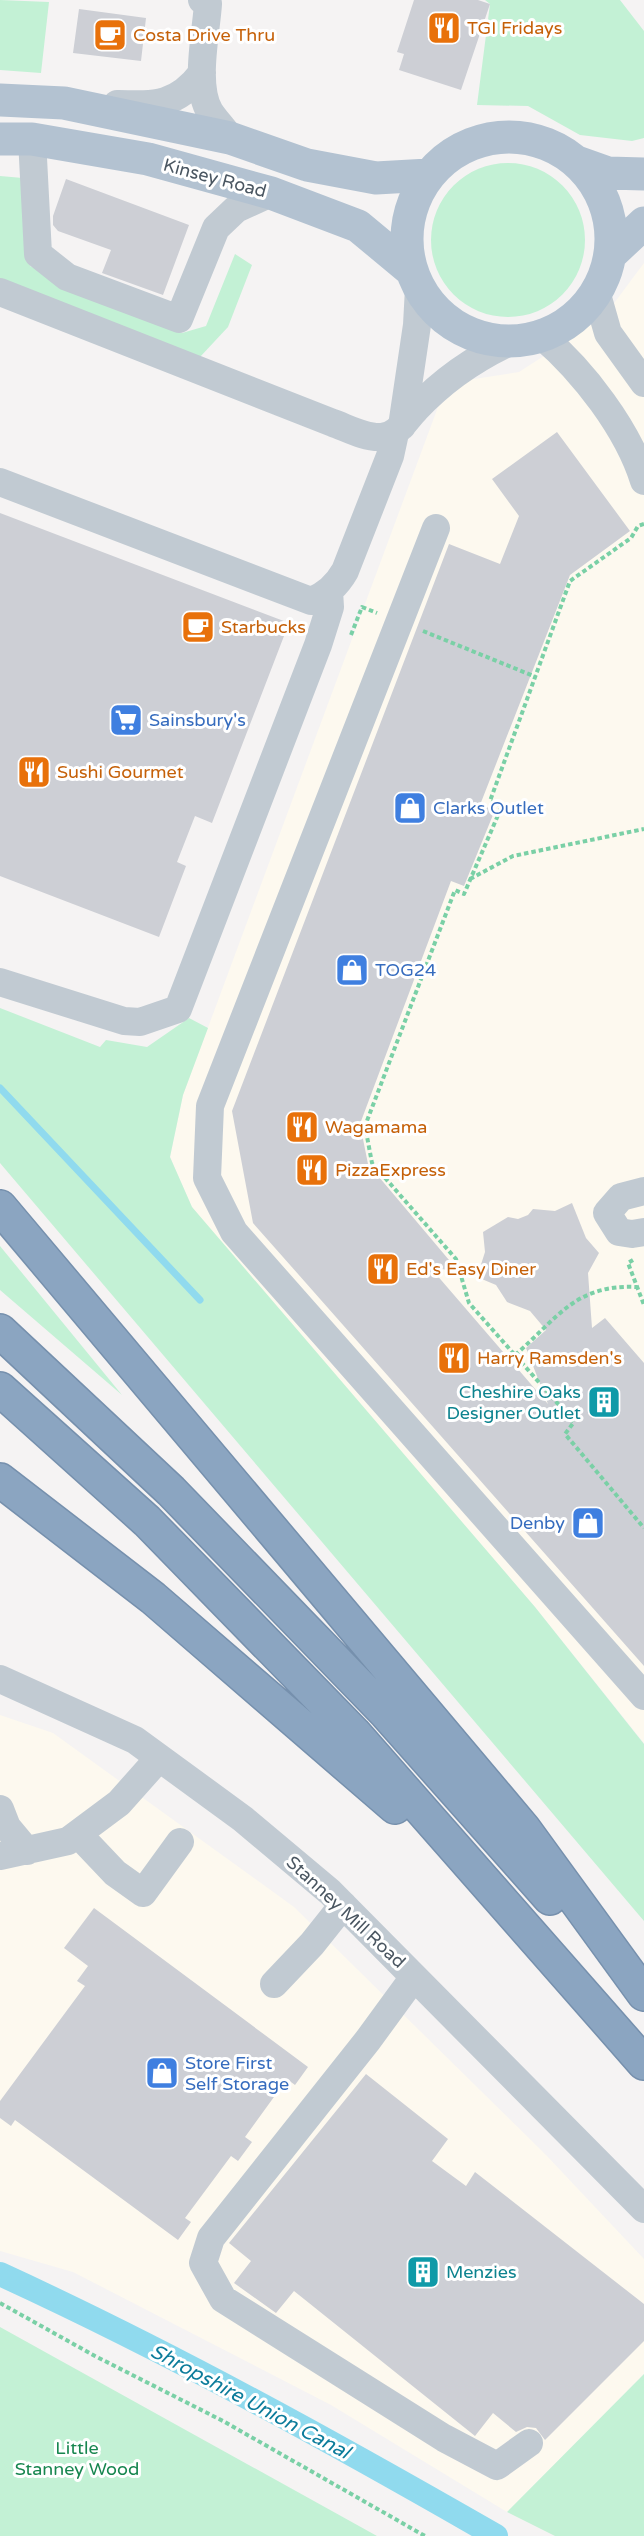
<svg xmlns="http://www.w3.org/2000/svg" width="644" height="2536" font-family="'Varela Round',sans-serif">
	<rect width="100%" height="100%" fill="#f5f3f3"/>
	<path fill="#fdf9ef" d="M 644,263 L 644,1743 L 535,1607 L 215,1236 L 192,1207 L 170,1157 L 183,1095 L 438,407 L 468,380 L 519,372 L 578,334 L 606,314 Z
		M 0,1715 L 53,1733 L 294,1907 L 546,2155 L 644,2259 L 644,2374 L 507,2512 L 331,2405 L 73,2272 L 0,2251 Z"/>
	<path fill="#c3f1d5" d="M 0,0 L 49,2 L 41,73 L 0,70 Z
		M 485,0 L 620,0 L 644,31 L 644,138 L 632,141 L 580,135 L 528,106 L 477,105 L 490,4 Z
		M431 240a77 77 0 1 1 154 0a77 77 0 1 1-154 0Z
		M 0,176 L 23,178 L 30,266 L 182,333 L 206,326 L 235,254 L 252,265 L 228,327 L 200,357 L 0,281 Z
		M 0,1008 L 100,1047 L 106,1040 L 147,1047 L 189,1018 L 208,1028 L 183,1095 L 170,1157 L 192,1207 L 535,1607 L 644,1744 L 644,1921 L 0,1163 Z
		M 0,1246 L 122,1395 L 0,1290 Z
		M 0,2327 L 377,2536 L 0,2536 Z
		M 644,2374 L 644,2536 L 555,2536 L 507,2512 Z"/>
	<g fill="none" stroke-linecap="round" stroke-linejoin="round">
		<path stroke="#90daee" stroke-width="7" d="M 0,1088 L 200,1300"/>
		<path stroke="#90daee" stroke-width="24" d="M 0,2274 C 170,2352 334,2443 496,2536"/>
	</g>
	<path fill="#cdcfd5" d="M 414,0 L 478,0 L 490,4 L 461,90 L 399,70 L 404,54 L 397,52 Z
		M 79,9 L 146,18 L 141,61 L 73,53 Z
		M 66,179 L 189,225 L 163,295 L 102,273 L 111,250 L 58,231 L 53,225 L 53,216 Z
		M 557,432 L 630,531 L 570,575 L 480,805 L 495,810 L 464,886 L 451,881 L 360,1124 L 368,1164 L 460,1273 L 429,1266 L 548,1404 L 526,1348 L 546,1330 L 530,1311 L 507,1302 L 496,1285 L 477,1277 L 485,1252 L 483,1232 L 508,1217 L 518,1219 L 528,1215 L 533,1209 L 555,1211 L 572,1203 L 586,1238 L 599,1253 L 588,1273 L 592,1328 L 605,1318 L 644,1363 L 644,1666 L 253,1223 L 232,1111 L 449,544 L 500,564 L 519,516 L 492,479 Z
		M 0,513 L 289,623 L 212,823 L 195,816 L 177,862 L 186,866 L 159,937 L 0,876 Z
		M 94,1908 L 308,2067 L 295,2085 L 287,2079 L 245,2137 L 252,2142 L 238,2161 L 231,2156 L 185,2218 L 191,2222 L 178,2240 L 15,2120 L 11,2126 L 0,2118 L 0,2101 L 85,1986 L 77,1981 L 88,1966 L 64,1948 Z
		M 366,2074 L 448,2139 L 432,2161 L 466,2186 L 475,2172 L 644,2304 L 644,2341 L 545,2440 L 536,2428 L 527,2427 L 516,2432 L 493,2413 L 475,2436 L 294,2291 L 276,2313 L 234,2283 L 251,2261 L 229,2243 Z"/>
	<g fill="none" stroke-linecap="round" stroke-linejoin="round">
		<g stroke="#7690ad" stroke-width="36">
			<path id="highway" d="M 0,1207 L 524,1829 L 644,1994
				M 0,1331 L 171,1491 L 386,1713 L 550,1898
				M 0,1389 L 147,1521 L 354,1733 L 644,2063
				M 0,1480 L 153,1598 L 395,1807"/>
		</g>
		<path stroke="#7ad0a6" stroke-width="4" stroke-dasharray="4.5 3" stroke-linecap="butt" d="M 644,524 L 638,526 L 631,538 L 570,581 L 490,801 L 502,806 L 464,894 L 455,890 L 365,1126 L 372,1163 L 456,1259 L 469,1303 L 574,1422 L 565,1434 L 644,1528
			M 423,631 L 536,677
			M 351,635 L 362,607 L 377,613
			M 470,879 L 513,856 L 644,829
			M 633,1260 L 628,1263 L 644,1305
			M 515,1355 C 558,1318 575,1284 637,1287
			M 0,2303 L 95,2356 L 223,2421 L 425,2536"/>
		<path stroke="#c1cad2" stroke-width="28" d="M 202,0 L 208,4 C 206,34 194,86 210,112 C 216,121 224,129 230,138
			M 117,104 C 155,105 177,106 202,73
			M 32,139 L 38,254 L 67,277 L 179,319 L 216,228 L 236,209 L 271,193
			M 596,291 L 608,333 L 644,383
			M 0,292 L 333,423 C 347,428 365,438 381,437 C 398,436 405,420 416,409 C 444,379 475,358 512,341
			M 542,336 C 583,371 628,429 644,481
			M 402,426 L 417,325 L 419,288
			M 0,482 L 311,601 C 327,595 337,585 345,571 L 390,456 L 395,433
			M 436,528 L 210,1106 L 207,1178 L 234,1232 L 644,1696
			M 0,982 L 124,1021 L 140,1022 L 178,1009 L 318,645 L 330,607 L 329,591
			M 644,1191 L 621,1197 L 607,1213 L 619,1232 L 632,1234 L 644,1232
			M 0,1679 L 135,1740 L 243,1819 L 330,1892 L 644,2209
			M 0,1809 L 7,1827 L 27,1851
			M 78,1834 L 115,1873 L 143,1893 L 180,1842
			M 0,1856 L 68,1841 L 119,1803 L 159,1758
			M 414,1977 L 368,2040 L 211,2238 L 203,2263 L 223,2299 L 444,2438 L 497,2466 L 529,2443
			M 274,1984 L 312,1944 L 343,1905"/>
		<path stroke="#b3c2d1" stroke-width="33" d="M 0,100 L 64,103 L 230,138 L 307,165 L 376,178 L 429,175
			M407 239a102 102 0 1 1 204 0a102 102 0 1 1-204 0Z
			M 0,139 L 32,139 L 148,159 L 271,193 L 358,226 L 411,270
			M 577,162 L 608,173 L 644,174
			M 610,255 L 644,223"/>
		<use href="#highway" stroke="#8ba5c1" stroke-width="33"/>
	</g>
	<defs>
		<g id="restaurant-square" transform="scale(1.725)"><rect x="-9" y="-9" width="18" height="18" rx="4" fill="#e8710a" stroke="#fff"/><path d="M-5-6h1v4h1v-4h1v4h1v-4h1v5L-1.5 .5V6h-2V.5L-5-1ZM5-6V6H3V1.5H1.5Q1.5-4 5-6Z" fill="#fff"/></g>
		<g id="cafe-square" transform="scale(1.725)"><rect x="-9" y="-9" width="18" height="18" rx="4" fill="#e8710a" stroke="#fff"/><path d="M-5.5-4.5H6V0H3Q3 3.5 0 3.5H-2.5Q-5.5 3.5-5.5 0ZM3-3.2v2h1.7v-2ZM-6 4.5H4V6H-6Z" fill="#fff"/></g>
		<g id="supermarket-square" transform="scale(1.725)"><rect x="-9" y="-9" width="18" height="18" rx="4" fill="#3f7fe0" stroke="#fff"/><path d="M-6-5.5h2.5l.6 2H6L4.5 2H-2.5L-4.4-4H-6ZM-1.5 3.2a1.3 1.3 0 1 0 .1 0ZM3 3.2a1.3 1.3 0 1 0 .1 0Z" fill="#fff"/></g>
		<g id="shop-square" transform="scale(1.725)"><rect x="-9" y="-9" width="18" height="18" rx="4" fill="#3f7fe0" stroke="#fff"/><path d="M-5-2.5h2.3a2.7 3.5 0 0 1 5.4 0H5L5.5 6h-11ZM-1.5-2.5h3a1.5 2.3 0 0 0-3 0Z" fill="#fff"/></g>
		<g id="building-square" transform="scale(1.725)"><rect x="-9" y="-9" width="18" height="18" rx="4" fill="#0f9aa8" stroke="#fff"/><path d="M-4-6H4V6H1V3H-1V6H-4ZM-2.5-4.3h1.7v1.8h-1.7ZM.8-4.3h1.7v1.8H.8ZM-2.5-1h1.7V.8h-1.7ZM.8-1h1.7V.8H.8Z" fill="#fff"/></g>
	</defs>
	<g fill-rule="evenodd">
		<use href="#restaurant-square" x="444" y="28"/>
		<use href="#cafe-square" x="110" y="35"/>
		<use href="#cafe-square" x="198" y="627"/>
		<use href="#supermarket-square" x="126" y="720"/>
		<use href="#restaurant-square" x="34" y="772"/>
		<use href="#shop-square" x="410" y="808"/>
		<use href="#shop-square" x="352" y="970"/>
		<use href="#restaurant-square" x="302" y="1127"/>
		<use href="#restaurant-square" x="312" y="1170"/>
		<use href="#restaurant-square" x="383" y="1269"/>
		<use href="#restaurant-square" x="454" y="1358"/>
		<use href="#building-square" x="604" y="1402"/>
		<use href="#shop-square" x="588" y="1523"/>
		<use href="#shop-square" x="162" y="2073"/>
		<use href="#building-square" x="423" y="2272"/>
	</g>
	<g text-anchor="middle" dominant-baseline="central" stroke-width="6" stroke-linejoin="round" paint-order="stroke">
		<g font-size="18" fill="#c56008" stroke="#fff" text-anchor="start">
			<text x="467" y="28">TGI Fridays</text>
			<text x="133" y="35">Costa Drive Thru</text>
			<text x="221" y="627">Starbucks</text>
			<text x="57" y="772">Sushi Gourmet</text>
			<text x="325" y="1127">Wagamama</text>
			<text x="335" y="1170">PizzaExpress</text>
			<text x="406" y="1269">Ed's Easy Diner</text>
			<text x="477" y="1358">Harry Ramsden's</text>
		</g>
		<g font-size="18" fill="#4a5661" stroke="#fff">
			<text transform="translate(215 178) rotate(15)">Kinsey Road</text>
			<text transform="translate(346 1912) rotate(43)">Stanney Mill Road</text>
		</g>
		<g font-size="18" fill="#366cbe" stroke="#fff" text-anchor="start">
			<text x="149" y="720">Sainsbury's</text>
			<text x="433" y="808">Clarks Outlet</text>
			<text x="375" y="970">TOG24</text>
			<text x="565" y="1523" text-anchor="end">Denby</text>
			<text x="185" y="2063">Store First<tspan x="185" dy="21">Self Storage</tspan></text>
		</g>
		<g font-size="18" fill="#0d838f" stroke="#fff" text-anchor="end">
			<text x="581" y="1392">Cheshire Oaks<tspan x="581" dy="21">Designer Outlet</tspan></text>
			<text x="446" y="2272" text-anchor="start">Menzies</text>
		</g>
		<g font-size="18" fill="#17864f" stroke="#fff">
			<text x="77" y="2448">Little<tspan x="77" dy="21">Stanney Wood</tspan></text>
		</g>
		<g font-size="20" font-style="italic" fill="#0c7c9b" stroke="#fff">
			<text transform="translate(250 2402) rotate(28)">Shropshire Union Canal</text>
		</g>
	</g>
</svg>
